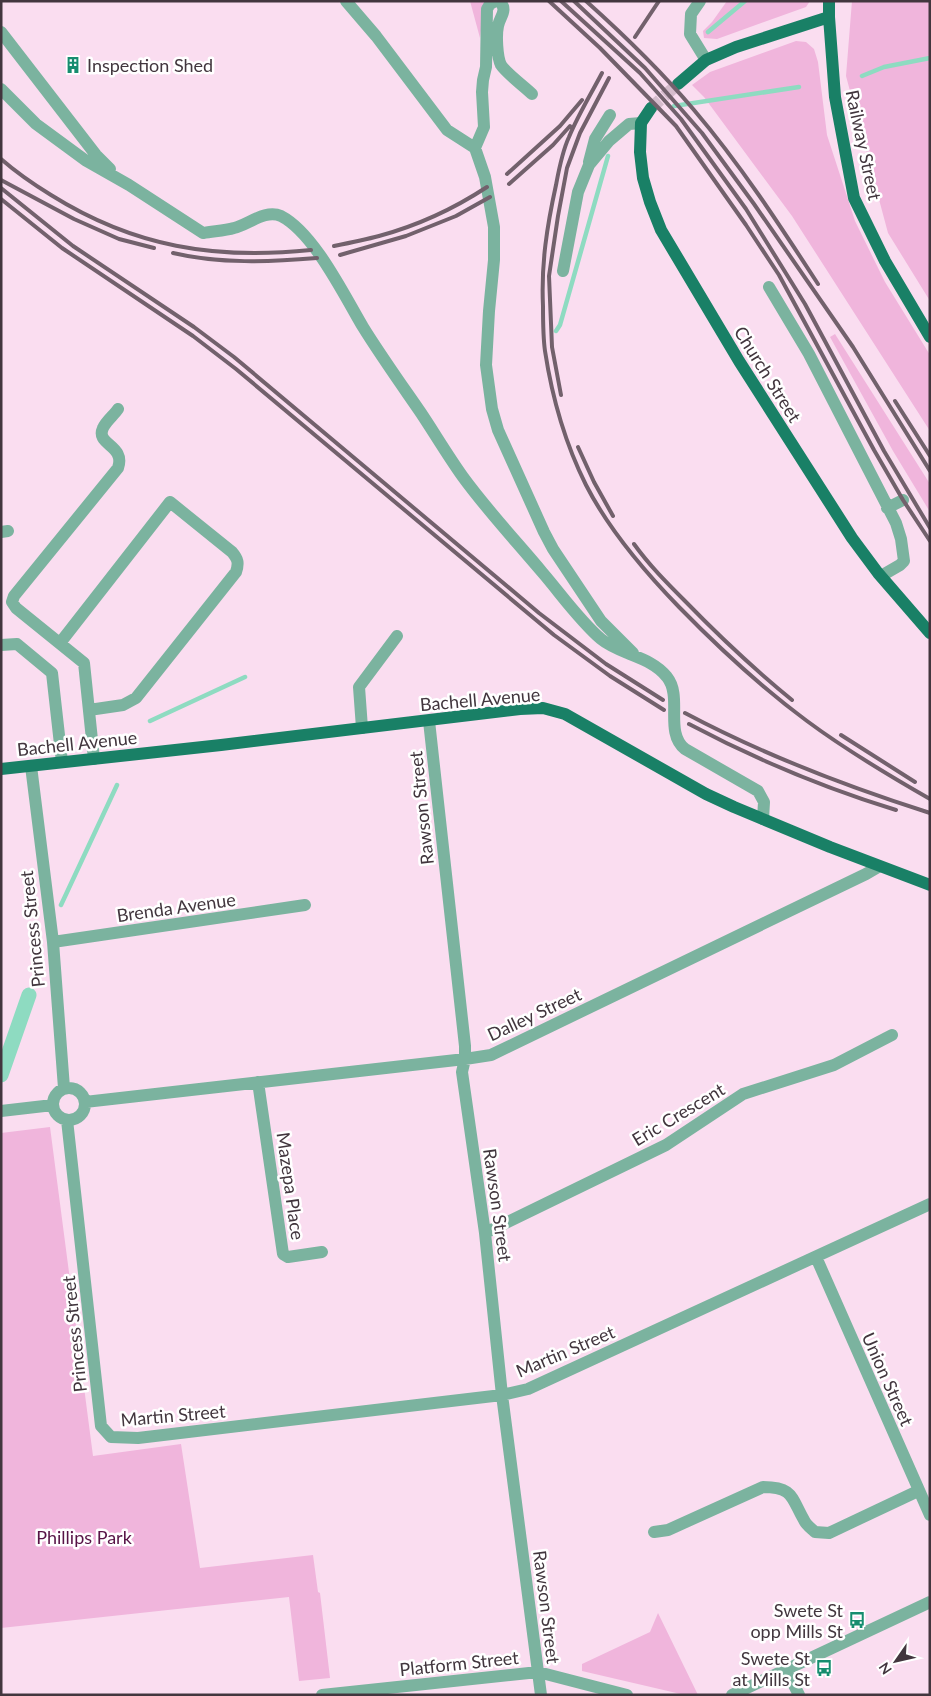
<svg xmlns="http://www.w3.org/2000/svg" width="931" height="1696" font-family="Lato,sans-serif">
	<rect width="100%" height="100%" fill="#faddf0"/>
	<path fill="#f0b5dc" d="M 470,1 L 485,1 L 480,38 Z
		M 727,1 L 810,1 L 806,7 L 717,39 L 704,38 L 703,31 L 712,22 Z
		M 852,1 L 930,1 L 930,301 L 888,233 L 846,76 Z
		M 796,41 L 806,42 L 814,49 L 818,62 L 827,135 L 855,221 L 885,282 L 930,355 L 930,431 L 792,216 L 704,97 L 692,85 L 710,72 Z
		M 835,334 L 930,484 L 930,512 L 893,451 L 830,337 Z
		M 50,1127 L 93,1456 L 181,1444 L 200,1568 L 313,1555 L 318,1592 L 320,1593 L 330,1678 L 299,1681 L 289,1597 L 1,1628 L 1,1133 Z
		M 658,1613 L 698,1695 L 685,1695 L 582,1671 L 582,1664 L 650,1632 Z"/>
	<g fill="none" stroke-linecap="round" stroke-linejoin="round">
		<path stroke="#8edbc1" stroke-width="4.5" d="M 708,32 L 745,1
			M 862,76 L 884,67 L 930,58
			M 674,106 L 799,87
			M 556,331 L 560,325 L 608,156
			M 150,721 L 245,677
			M 61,905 L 117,785"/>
		<path stroke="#8edbc1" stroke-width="15" d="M 1,1075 L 29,995"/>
		<path stroke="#d5bccc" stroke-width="12" stroke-dasharray="12 6" stroke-linecap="butt" d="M 651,108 L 678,84"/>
		<path stroke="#7bb39f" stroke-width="12" d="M 346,1 L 376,36 L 447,130 L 475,148 L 485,177 L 494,227 L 494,260 L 489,311 L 486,365 L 492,409 L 498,430 L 544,532 L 553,549 L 601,621 L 633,653
			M 500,1 C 508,11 500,16 498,26 C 496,35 497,57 501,65 C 507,74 524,86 532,94
			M 700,1 L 691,14 L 690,34 L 706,60
			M 1,32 L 96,155 L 110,169
			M 1,89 L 36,124 L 85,160 L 129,185 L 203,233 C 213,231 224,231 234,228 C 248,225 265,209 281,216 C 314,233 344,295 363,327 C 381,356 401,384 421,413 C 435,434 448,456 463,477 C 487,510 516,541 542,572 C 561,594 579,620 601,639 C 620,655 651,656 667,677 C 683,697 664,732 685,749 L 758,791 L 764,802 L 763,819
			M 475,148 L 484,127 L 482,92 L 483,80 L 486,67 L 487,9 L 490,4 L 495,1
			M 589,162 L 595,139 L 610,115
			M 563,271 L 578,192 L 589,165 L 609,141 L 629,124 L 641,123
			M 769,287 L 809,354 L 896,523 L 901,539 L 904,561 L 900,565 L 881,576
			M 887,508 L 903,500
			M 1,532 L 8,531
			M 60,643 L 170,502 L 232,552 C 238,559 239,563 236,572 L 136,698 L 123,705 L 89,710
			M 1,645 L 17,644 L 52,673 L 62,762
			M 429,721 L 465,1046 L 465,1059 L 462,1072 L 485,1233 L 502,1395 L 541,1695
			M 362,728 L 359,687 L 397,636
			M 94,759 L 84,663 L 16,608 L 12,602 L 14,596 L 118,468 C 126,445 95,445 103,428 C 106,421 114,415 118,409
			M 31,766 L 53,942 L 64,1088
			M 53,942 L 305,905
			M 258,1082 L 283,1254 L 288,1257 L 322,1252
			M53 1104a16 16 0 1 1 32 0a16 16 0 1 1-32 0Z
			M 85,1102 L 465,1059 L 491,1055 L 866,874 L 878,867
			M 1,1111 L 53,1105
			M 67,1120 L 101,1426 L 111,1437 L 138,1438 L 502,1395 L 528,1389 L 930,1204
			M 485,1233 L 666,1145 L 743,1094 L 834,1065 L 892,1035
			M 816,1257 L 930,1515
			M 654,1532 L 668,1530 L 763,1487 C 794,1487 791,1498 804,1520 C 806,1525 811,1528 815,1532 L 829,1533 L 918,1491
			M 786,1669 L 799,1695
			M 322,1695 L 538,1672 L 627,1695
			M 732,1695 L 930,1602"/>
		<path stroke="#198066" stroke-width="12" d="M 829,1 L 829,17 L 835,97 L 854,198 L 885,261 L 930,337
			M 678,84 L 706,60 L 736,47 L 829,17
			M 651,108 L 641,123 L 640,152 L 643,178 L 650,202 L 661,230 L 739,361 L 852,538 L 878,573 L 930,633
			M 1,769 L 221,745 L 520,709 L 543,708 L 565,714 L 706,794 L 734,807 L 830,847 L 930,885"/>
		<path stroke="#72616c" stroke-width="4" d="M 549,1 L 600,48 L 676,126 L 746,225 L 779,275 L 874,450 L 903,500 L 930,541
			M 561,1 L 640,73 L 681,119 L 746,209 L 805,304 L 884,451 L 930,528
			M 574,1 L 645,68 L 702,133 L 754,204 L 853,347 L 930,471
			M 586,1 C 624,35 661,71 694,110 C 740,164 779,224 818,284
			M 635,37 L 659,1
			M 602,73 C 591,94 578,115 569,137 C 562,152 559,169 556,185 C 547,226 541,264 543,306 C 543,321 543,337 545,351 C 552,397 565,443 586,485 C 609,530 644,571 679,607 C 719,648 761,687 807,721 C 846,750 888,775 930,799
			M 1,159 C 17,173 33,184 51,195 C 134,247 215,260 311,250
			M 507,174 L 560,126 L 582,100
			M 1,180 L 74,219 L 119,239 L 154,248
			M 509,184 L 553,145 L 570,126
			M 1,188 L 73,246 L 194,327 L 234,357 L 539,613 L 606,664 L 663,700
			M 1,199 L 62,248 L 193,336 L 236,369 L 554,635 L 610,676 L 664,710
			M 334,246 C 349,243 364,240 379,236 C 416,226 455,208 487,187
			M 173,253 C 220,264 269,262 317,258
			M 340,255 L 406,236 L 456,216 L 490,197
			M 561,395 L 552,347 L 549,276 L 558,216 L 567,168 L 580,133 L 609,78
			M 895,401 L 930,456
			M 578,447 L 594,482 L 613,516
			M 634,544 C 649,565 667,583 685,601 C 719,636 754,669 792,700
			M 685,713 C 764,755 845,786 930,813
			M 689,724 C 755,759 824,788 896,810
			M 841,735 L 915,782"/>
	</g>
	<defs>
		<g id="building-bare" transform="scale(1.35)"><path d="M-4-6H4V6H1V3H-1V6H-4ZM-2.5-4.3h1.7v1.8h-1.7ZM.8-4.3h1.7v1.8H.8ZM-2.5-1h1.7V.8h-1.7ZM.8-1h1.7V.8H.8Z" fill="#168d6f" stroke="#fff" stroke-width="2.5" paint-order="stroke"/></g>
		<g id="bus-bare" transform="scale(1.35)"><path d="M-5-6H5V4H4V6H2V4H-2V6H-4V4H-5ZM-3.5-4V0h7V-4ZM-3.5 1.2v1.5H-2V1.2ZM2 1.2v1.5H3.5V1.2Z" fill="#168d6f" stroke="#fff" stroke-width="2.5" paint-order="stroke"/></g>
	</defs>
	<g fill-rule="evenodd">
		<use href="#building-bare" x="73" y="65"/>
		<use href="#bus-bare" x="857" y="1620"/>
		<use href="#bus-bare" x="824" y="1668"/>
	</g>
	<g text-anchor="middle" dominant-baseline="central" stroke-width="5" stroke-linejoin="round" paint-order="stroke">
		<g font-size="18" fill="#42363e" stroke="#fff" text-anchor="end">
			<text x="87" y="65" text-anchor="start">Inspection Shed</text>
			<text x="843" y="1610">Swete St<tspan x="843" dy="21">opp Mills St</tspan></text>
			<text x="810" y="1658">Swete St<tspan x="810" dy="21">at Mills St</tspan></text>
		</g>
		<g font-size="18" fill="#42363e" stroke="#fff">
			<text transform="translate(864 145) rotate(78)">Railway Street</text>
			<text transform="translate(768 374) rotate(58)">Church Street</text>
			<text transform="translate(480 699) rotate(-5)">Bachell Avenue</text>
			<text transform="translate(77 743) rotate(-6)">Bachell Avenue</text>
			<text transform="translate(421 808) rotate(-96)">Rawson Street</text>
			<text transform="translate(176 907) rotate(-8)">Brenda Avenue</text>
			<text transform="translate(32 929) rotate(-96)">Princess Street</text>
			<text transform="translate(534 1014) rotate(-25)">Dalley Street</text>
			<text transform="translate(678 1114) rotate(-31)">Eric Crescent</text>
			<text transform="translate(291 1186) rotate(82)">Mazepa Place</text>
			<text transform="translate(498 1205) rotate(82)">Rawson Street</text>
			<text transform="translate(74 1334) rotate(-96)">Princess Street</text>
			<text transform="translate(565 1351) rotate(-23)">Martin Street</text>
			<text transform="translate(888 1379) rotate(66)">Union Street</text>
			<text transform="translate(173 1415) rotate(-5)">Martin Street</text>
			<text transform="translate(547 1607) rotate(83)">Rawson Street</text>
			<text transform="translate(459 1663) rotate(-6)">Platform Street</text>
		</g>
		<g font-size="18" fill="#571346" stroke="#fff">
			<text x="84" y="1537">Phillips Park</text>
		</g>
	</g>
	<rect width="931" height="1696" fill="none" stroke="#42363e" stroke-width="5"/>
	<g transform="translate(896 1661) rotate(236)" stroke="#ffffff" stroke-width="4" paint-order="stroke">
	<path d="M0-4L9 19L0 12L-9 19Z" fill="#42363e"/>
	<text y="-8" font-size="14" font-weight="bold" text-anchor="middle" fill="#42363e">N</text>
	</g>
</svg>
